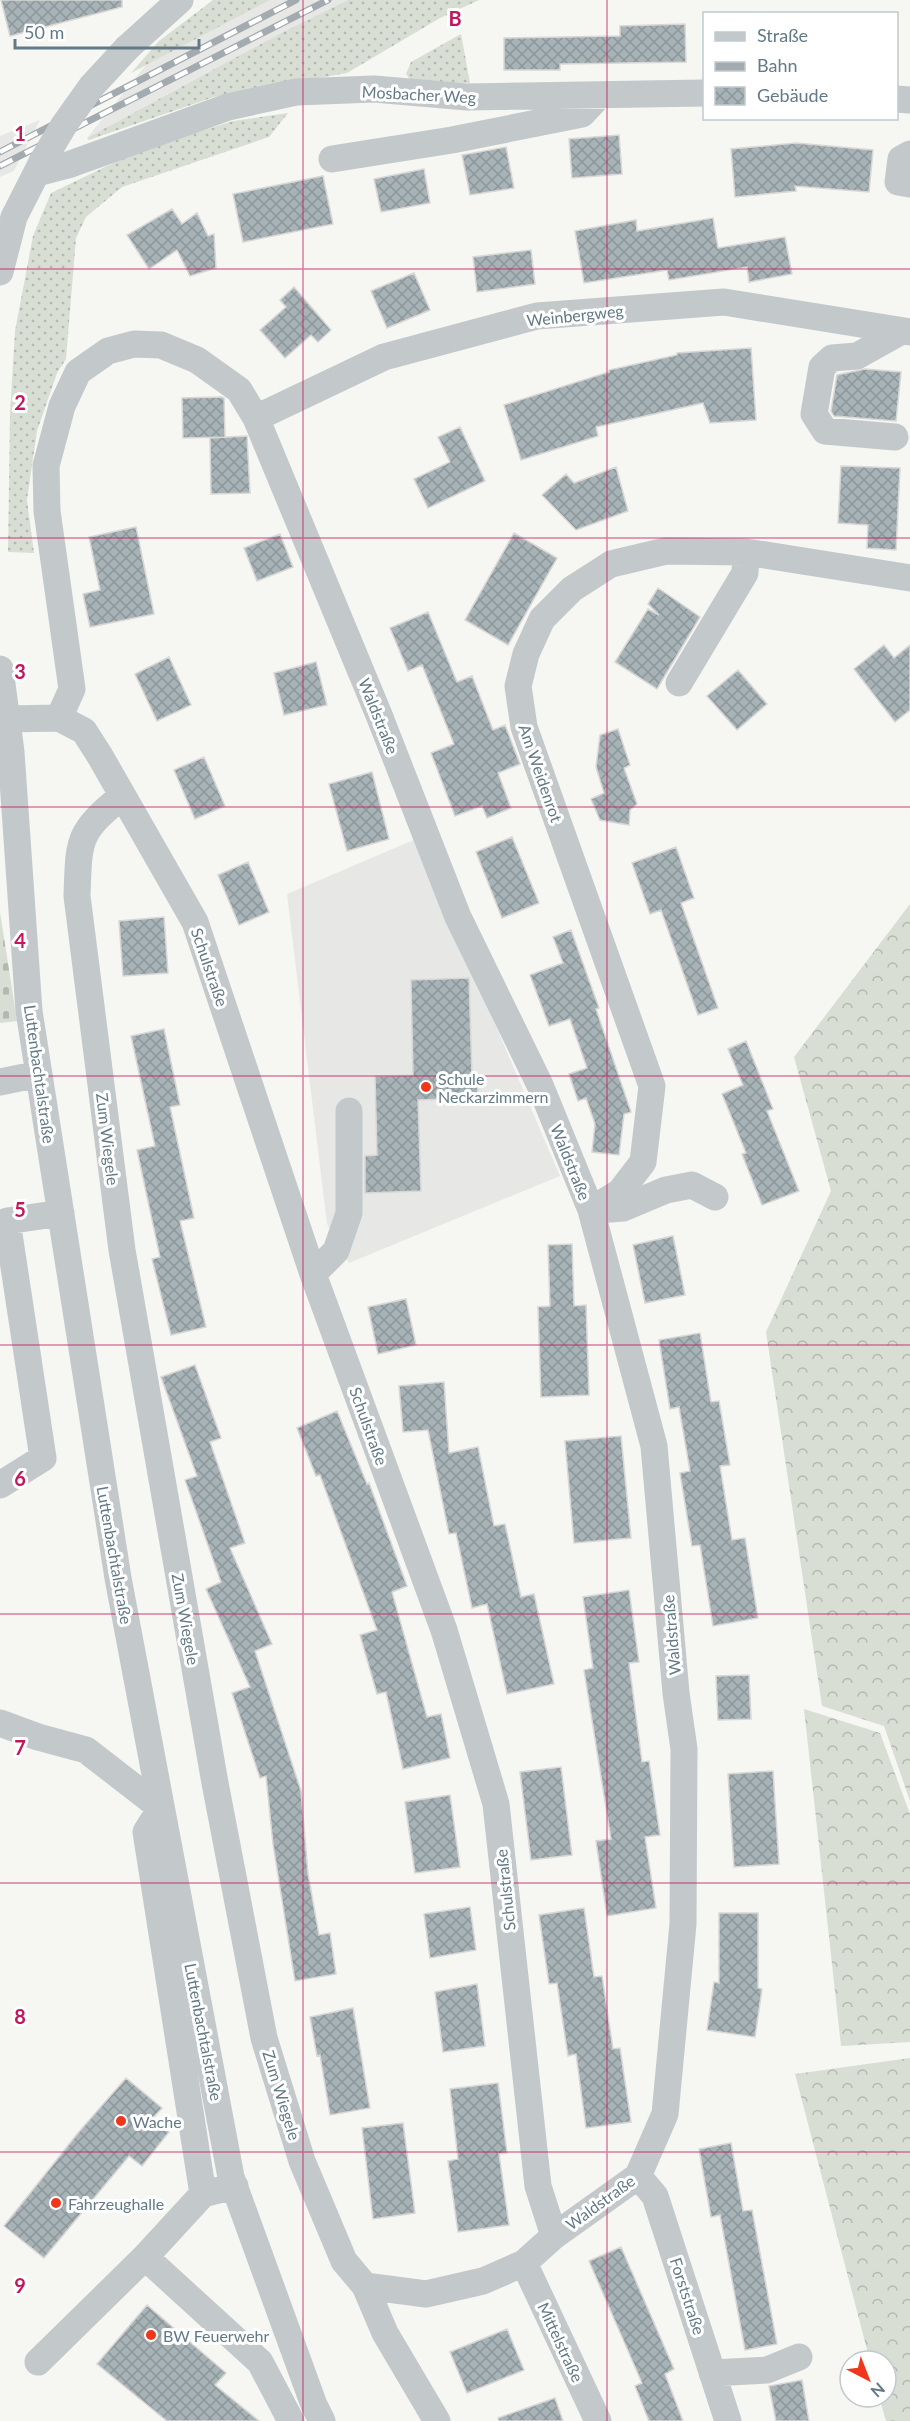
<svg xmlns="http://www.w3.org/2000/svg" width="910" height="2421" font-family="Lato,sans-serif">
	<defs>
		<pattern id="grass-dots" width="8" height="8" patternUnits="userSpaceOnUse" patternTransform="scale(1.5)"><rect width="8" height="8" fill="#d8ded3"/><path d="M2 2h.1M6 6h.1" fill="none" stroke="#b3b9b1" stroke-width="1.8" stroke-linecap="round"/></pattern>
		<pattern id="forest-crowns" width="20" height="18" patternUnits="userSpaceOnUse" patternTransform="scale(1.5)"><rect width="20" height="18" fill="#d8ded3"/><path d="M2 6a3 3 0 1 1 6 0M12 15a3 3 0 1 1 6 0" fill="none" stroke="#b3b9b1"/></pattern>
		<pattern id="cemetery-stones" width="16" height="16" patternUnits="userSpaceOnUse" patternTransform="scale(1.5)"><rect width="16" height="16" fill="#d8ded3"/><path d="M2 7V4a2 2 0 0 1 4 0v3zM10 15v-3a2 2 0 0 1 4 0v3z" fill="#b3b9b1"/></pattern>
		<pattern id="building-cross-hatch" width="8" height="8" patternUnits="userSpaceOnUse" patternTransform="scale(1.5)"><rect width="8" height="8" fill="#a7b3b7"/><path d="M0 0l8 8M0 8l8-8" fill="none" stroke="#8c979a"/></pattern>
	</defs>
	<rect width="100%" height="100%" fill="#f6f6f2"/>
	<path fill="#e7e8e6" d="M 270,0 L 348,0 L 283,32 L 87,138 L 146,65 L 224,23 Z
		M 40,120 L 14,171 L 0,177 L 0,136 Z
		M 416,839 L 560,1176 L 349,1263 L 327,1224 L 287,894 Z"/>
	<path fill="url(#grass-dots)" d="M 213,0 L 270,0 L 131,73 L 159,41 Z
		M 348,0 L 479,0 L 440,18 L 347,73 L 214,97 L 89,140 L 87,138 L 283,32 Z
		M 461,34 L 470,83 L 412,82 L 406,74 L 411,62 Z
		M 288,113 L 269,137 L 122,187 L 86,217 L 76,238 L 66,359 L 57,373 L 37,431 L 27,500 L 34,553 L 8,552 L 10,415 L 15,331 L 33,236 L 51,193 L 138,151 L 233,121 Z"/>
	<path fill="url(#forest-crowns)" d="M 910,904 L 910,1801 L 884,1726 L 822,1706 L 766,1332 L 831,1191 L 794,1057 Z
		M 804,1709 L 880,1733 L 910,1814 L 910,2042 L 841,2046 Z
		M 910,2058 L 910,2421 L 886,2421 L 879,2397 L 886,2397 L 886,2361 L 870,2361 L 795,2074 Z"/>
	<path fill="url(#cemetery-stones)" d="M 0,912 L 17,1021 L 0,1023 Z"/>
	<path fill="url(#building-cross-hatch)" stroke="#d8d7d5" stroke-width="1.5" d="M 1,0 L 122,0 L 122,7 L 10,36 Z
		M 685,24 L 686,62 L 560,64 L 560,70 L 504,70 L 504,38 L 620,36 L 620,26 Z
		M 619,135 L 622,174 L 572,178 L 569,139 Z
		M 796,143 L 873,150 L 869,192 L 795,186 L 796,191 L 735,197 L 731,149 Z
		M 506,147 L 514,188 L 470,195 L 462,155 Z
		M 424,169 L 430,203 L 381,212 L 374,179 Z
		M 323,176 L 333,224 L 243,242 L 233,194 Z
		M 172,209 L 182,224 L 197,213 L 208,236 L 214,234 L 216,268 L 190,276 L 177,250 L 149,269 L 127,235 Z
		M 713,218 L 718,248 L 785,237 L 792,274 L 749,282 L 747,267 L 669,280 L 667,270 L 584,283 L 575,231 L 636,220 L 637,231 Z
		M 531,250 L 535,284 L 477,292 L 473,257 Z
		M 414,273 L 430,310 L 387,328 L 371,291 Z
		M 294,287 L 331,330 L 318,342 L 311,335 L 285,358 L 260,330 L 286,307 L 280,300 Z
		M 751,348 L 756,420 L 710,423 L 703,403 L 596,427 L 598,436 L 521,460 L 504,405 L 609,372 L 609,370 L 677,355 L 677,353 Z
		M 865,369 L 901,372 L 896,421 L 834,416 L 831,411 L 837,375 Z
		M 221,397 L 224,398 L 225,437 L 183,438 L 182,398 Z
		M 460,427 L 485,481 L 428,508 L 414,479 L 450,462 L 438,437 Z
		M 247,436 L 250,493 L 211,494 L 210,438 Z
		M 841,466 L 900,468 L 896,550 L 867,548 L 868,525 L 838,523 Z
		M 616,467 L 628,511 L 576,530 L 542,495 L 566,474 L 574,483 Z
		M 136,527 L 154,614 L 90,627 L 83,594 L 100,590 L 89,537 Z
		M 514,533 L 557,558 L 508,645 L 465,620 Z
		M 280,534 L 293,567 L 257,581 L 244,548 Z
		M 658,588 L 700,617 L 657,689 L 615,662 L 648,609 L 659,615 L 648,604 Z
		M 428,612 L 457,682 L 472,676 L 493,730 L 505,725 L 520,764 L 498,773 L 511,808 L 487,818 L 482,806 L 455,816 L 431,753 L 454,744 L 422,665 L 408,671 L 390,628 Z
		M 884,645 L 894,658 L 910,645 L 910,710 L 895,722 L 854,669 Z
		M 169,657 L 191,705 L 157,721 L 135,674 Z
		M 316,662 L 327,705 L 284,715 L 274,673 Z
		M 738,670 L 767,704 L 737,730 L 707,696 Z
		M 618,729 L 630,765 L 624,768 L 637,804 L 630,810 L 629,825 L 600,820 L 591,799 L 604,793 L 596,767 L 600,735 Z
		M 204,757 L 225,806 L 195,819 L 174,770 Z
		M 372,772 L 389,839 L 347,851 L 329,784 Z
		M 512,837 L 539,903 L 502,918 L 476,852 Z
		M 676,847 L 694,898 L 681,903 L 718,1008 L 698,1015 L 661,910 L 650,914 L 632,863 Z
		M 248,862 L 269,912 L 239,925 L 218,875 Z
		M 164,917 L 168,973 L 123,976 L 119,921 Z
		M 571,930 L 599,1008 L 596,1009 L 631,1112 L 624,1114 L 619,1155 L 592,1152 L 595,1124 L 586,1098 L 578,1101 L 569,1074 L 587,1068 L 570,1019 L 549,1026 L 530,975 L 563,963 L 553,937 Z
		M 469,978 L 472,1076 L 477,1075 L 478,1098 L 418,1100 L 421,1191 L 365,1193 L 365,1156 L 377,1155 L 375,1076 L 413,1075 L 411,980 Z
		M 164,1029 L 180,1105 L 170,1107 L 194,1218 L 180,1221 L 206,1327 L 171,1335 L 152,1259 L 160,1257 L 137,1150 L 155,1146 L 131,1036 Z
		M 746,1041 L 773,1109 L 767,1111 L 799,1191 L 762,1205 L 742,1154 L 746,1153 L 722,1094 L 743,1085 L 728,1049 Z
		M 673,1236 L 685,1295 L 645,1303 L 633,1245 Z
		M 572,1244 L 574,1306 L 586,1305 L 589,1395 L 541,1397 L 538,1307 L 550,1306 L 548,1245 Z
		M 406,1299 L 416,1345 L 378,1354 L 368,1307 Z
		M 700,1333 L 711,1402 L 719,1401 L 730,1465 L 720,1466 L 732,1540 L 745,1538 L 758,1618 L 713,1626 L 700,1545 L 692,1546 L 680,1473 L 690,1471 L 679,1407 L 670,1409 L 659,1340 Z
		M 195,1365 L 221,1438 L 210,1442 L 245,1543 L 230,1548 L 272,1644 L 255,1651 L 301,1791 L 308,1874 L 319,1935 L 330,1933 L 336,1974 L 295,1981 L 273,1844 L 266,1776 L 260,1778 L 232,1693 L 250,1687 L 206,1589 L 221,1582 L 185,1480 L 197,1476 L 161,1377 Z
		M 444,1382 L 449,1453 L 478,1447 L 494,1526 L 505,1524 L 521,1597 L 534,1594 L 554,1684 L 507,1694 L 487,1604 L 472,1608 L 456,1533 L 449,1534 L 428,1430 L 403,1432 L 399,1386 Z
		M 337,1411 L 367,1484 L 369,1483 L 407,1586 L 392,1592 L 427,1717 L 441,1714 L 450,1758 L 403,1769 L 386,1692 L 377,1694 L 360,1635 L 377,1630 L 320,1475 L 316,1476 L 297,1428 Z
		M 621,1436 L 631,1538 L 574,1543 L 565,1441 Z
		M 629,1590 L 639,1662 L 629,1663 L 642,1762 L 649,1761 L 660,1835 L 645,1837 L 656,1908 L 607,1916 L 596,1841 L 611,1839 L 584,1670 L 593,1668 L 583,1597 Z
		M 749,1675 L 751,1719 L 718,1720 L 716,1676 Z
		M 561,1767 L 572,1855 L 531,1860 L 520,1772 Z
		M 773,1771 L 779,1864 L 734,1867 L 728,1774 Z
		M 450,1795 L 460,1867 L 415,1873 L 405,1802 Z
		M 470,1907 L 476,1950 L 430,1958 L 424,1914 Z
		M 584,1908 L 594,1977 L 602,1976 L 613,2049 L 620,2048 L 631,2122 L 586,2128 L 576,2054 L 568,2056 L 557,1983 L 549,1984 L 539,1915 Z
		M 719,1913 L 758,1913 L 758,1988 L 762,1989 L 755,2037 L 707,2030 L 714,1982 L 719,1983 Z
		M 477,1984 L 485,2046 L 443,2052 L 435,1992 Z
		M 353,2008 L 370,2108 L 330,2115 L 320,2055 L 317,2056 L 310,2017 Z
		M 126,2078 L 162,2108 L 152,2119 L 169,2132 L 142,2166 L 129,2156 L 44,2258 L 4,2226 L 78,2133 Z
		M 498,2083 L 507,2153 L 499,2154 L 509,2225 L 458,2232 L 448,2161 L 458,2159 L 450,2089 Z
		M 403,2123 L 415,2213 L 373,2219 L 362,2128 Z
		M 731,2143 L 743,2211 L 752,2210 L 777,2344 L 745,2350 L 720,2215 L 711,2217 L 699,2149 Z
		M 621,2247 L 674,2369 L 665,2374 L 683,2421 L 649,2421 L 635,2386 L 642,2383 L 589,2261 Z
		M 147,2305 L 226,2373 L 215,2385 L 259,2421 L 167,2421 L 97,2364 Z
		M 507,2329 L 524,2370 L 467,2393 L 450,2352 Z
		M 802,2380 L 809,2421 L 776,2421 L 769,2386 Z
		M 555,2398 L 563,2421 L 499,2421 L 498,2418 Z"/>
	<g fill="none" stroke-linecap="round" stroke-linejoin="round">
		<path stroke="#c3c8cb" stroke-width="27" d="M 127,48 L 180,0
			M 896,99 L 910,100
			M 910,154 L 901,159 L 898,182 L 910,184
			M 332,159 L 452,140 L 582,114 L 598,97
			M 37,173 L 68,165 L 228,107 L 296,92 L 374,89 L 467,97 L 704,93
			M 0,272 L 14,217 L 42,162
			M 256,418 L 384,357 L 537,316 L 724,302 L 910,332
			M 895,437 L 825,431 L 814,414 L 822,367 L 832,358 L 857,356 L 900,332
			M 0,669 L 11,752 L 29,1011 L 118,1578 L 231,2177 L 314,2405 L 322,2421
			M 679,683 L 745,573 L 746,552
			M 59,718 L 72,689 L 47,511 L 46,466 L 62,406 L 78,372 L 108,351 L 134,344 L 161,345 L 197,360 L 239,390 L 256,418 L 379,715 L 458,917 L 540,1085 L 591,1210 L 654,1446 L 676,1693 L 684,1749 L 683,1924 L 665,2114 L 638,2176 L 554,2236 L 524,2263 L 483,2281 L 426,2294 L 365,2286
			M 5,719 L 59,718 L 84,731 L 100,756 L 195,922 L 313,1274 L 444,1630 L 496,1804 L 538,2186 L 554,2236
			M 122,796 C 77,833 79,839 77,896 L 122,1250 L 215,1783 L 264,2038 L 302,2161 L 344,2261 L 365,2286 L 385,2333 L 437,2421
			M 0,1082 L 39,1074
			M 591,1210 L 620,1192 L 643,1162 L 652,1086 L 524,727 L 518,686 L 526,654 L 542,619 L 572,589 L 611,564 L 666,551 L 746,552 L 910,578
			M 598,1210 L 623,1208 L 666,1190 L 692,1185 L 715,1197
			M 313,1274 L 336,1251 L 349,1213 L 349,1111
			M 0,1485 L 43,1458 L 7,1221 L 61,1213
			M 0,1723 L 38,1737 L 86,1750 L 161,1808 L 146,1832 L 203,2194 L 235,2186
			M 638,2176 L 655,2196 L 728,2421
			M 145,2257 L 260,2362 L 291,2421
			M 524,2263 L 598,2421
			M 38,2362 L 145,2257 L 203,2194
			M 712,2373 L 767,2370 L 799,2357"/>
		<g stroke="#a3abb0" stroke-width="7">
			<path id="rail" d="M 0,152 L 296,0
				M 0,166 L 328,0"/>
		</g>
		<use href="#rail" stroke="#fff" stroke-width="4.5" stroke-dasharray="14" stroke-linecap="butt"/>
		<path stroke="#c3c8cb" stroke-width="27" d="M 42,162 L 64,125 L 91,87 L 127,48"/>
	</g>
	<path fill="none" stroke="#c2185b" stroke-width="1.5" stroke-opacity="0.55" d="M 303,0 L 303,2421M 607,0 L 607,2421M 0,269 L 910,269M 0,538 L 910,538M 0,807 L 910,807M 0,1076 L 910,1076M 0,1345 L 910,1345M 0,1614 L 910,1614M 0,1883 L 910,1883M 0,2152 L 910,2152"/>
	<g fill="#ee371b" stroke="#fff" stroke-width="2">
		<circle cx="426" cy="1087" r="6"/>
		<circle cx="121" cy="2121" r="6"/>
		<circle cx="56" cy="2203" r="6"/>
		<circle cx="151" cy="2335" r="6"/>
	</g>
	<g text-anchor="middle" dominant-baseline="central" stroke-width="6" stroke-linejoin="round" paint-order="stroke">
		<g font-size="16" fill="#637a86" stroke="#fff">
			<text transform="translate(419 94) rotate(3)">Mosbacher Weg</text>
			<text transform="translate(575 315) rotate(-6)">Weinbergweg</text>
			<text transform="translate(379 716) rotate(68)">Waldstraße</text>
			<text transform="translate(541 773) rotate(71)">Am Weidenrot</text>
			<text transform="translate(210 967) rotate(71)">Schulstraße</text>
			<text transform="translate(40 1074) rotate(82)">Luttenbachtalstraße</text>
			<text transform="translate(108 1139) rotate(83)">Zum Wiegele</text>
			<text transform="translate(571 1162) rotate(68)">Waldstraße</text>
			<text transform="translate(369 1426) rotate(70)">Schulstraße</text>
			<text transform="translate(115 1555) rotate(80)">Luttenbachtalstraße</text>
			<text transform="translate(186 1619) rotate(80)">Zum Wiegele</text>
			<text transform="translate(671 1635) rotate(-95)">Waldstraße</text>
			<text transform="translate(505 1890) rotate(-96)">Schulstraße</text>
			<text transform="translate(204 2032) rotate(79)">Luttenbachtalstraße</text>
			<text transform="translate(282 2095) rotate(73)">Zum Wiegele</text>
			<text transform="translate(600 2202) rotate(-36)">Waldstraße</text>
			<text transform="translate(688 2296) rotate(72)">Forststraße</text>
			<text transform="translate(561 2342) rotate(65)">Mittelstraße</text>
		</g>
		<g font-size="16" fill="#637a86" stroke="#fff" text-anchor="start">
			<text x="438" y="1078">Schule<tspan x="438" dy="18">Neckarzimmern</tspan></text>
			<text x="133" y="2121">Wache</text>
			<text x="68" y="2203">Fahrzeughalle</text>
			<text x="163" y="2335">BW Feuerwehr</text>
		</g>
	</g>
	<g font-size="20" text-anchor="middle" font-weight="bold" fill="#c2185b" stroke="#fff" stroke-width="6" stroke-linejoin="round" paint-order="stroke">
		<text x="455" y="26">B</text>
		<text x="20" y="141">1</text>
		<text x="20" y="410">2</text>
		<text x="20" y="679">3</text>
		<text x="20" y="948">4</text>
		<text x="20" y="1217">5</text>
		<text x="20" y="1486">6</text>
		<text x="20" y="1755">7</text>
		<text x="20" y="2024">8</text>
		<text x="20" y="2293">9</text>
	</g>
	<rect x="703" y="12" width="195" height="108" fill="#ffffff" stroke="#c1cacf" stroke-width="1.5"/>
	<rect x="715" y="32" width="30" height="9" fill="#c3c8cb" stroke="#c1cacf" stroke-width="1.5"/>
	<text x="757" y="42" font-size="18" fill="#637a86">Straße</text>
	<rect x="715" y="62" width="30" height="9" fill="#a3abb0" stroke="#c1cacf" stroke-width="1.5"/>
	<text x="757" y="72" font-size="18" fill="#637a86">Bahn</text>
	<rect x="715" y="87" width="30" height="18" fill="url(#building-cross-hatch)" stroke="#c1cacf" stroke-width="1.5"/>
	<text x="757" y="102" font-size="18" fill="#637a86">Gebäude</text>
	<g transform="translate(868 2379) rotate(138)"><circle r="28" fill="#ffffff" stroke="#c1cacf" stroke-width="1.5"/>
	<path d="M0-4.5L10 22L0 15L-10 22Z" fill="#ee371b"/>
	<text y="-9" font-size="16" font-weight="bold" text-anchor="middle" fill="#637a86">N</text>
	</g>
	<path d="M15 39v9h184v-9" fill="none" stroke="#637a86" stroke-width="3"/>
	<text x="24" y="39" font-size="18" fill="#637a86" stroke="#ffffff" stroke-width="4.5" paint-order="stroke">50 m</text>
</svg>
